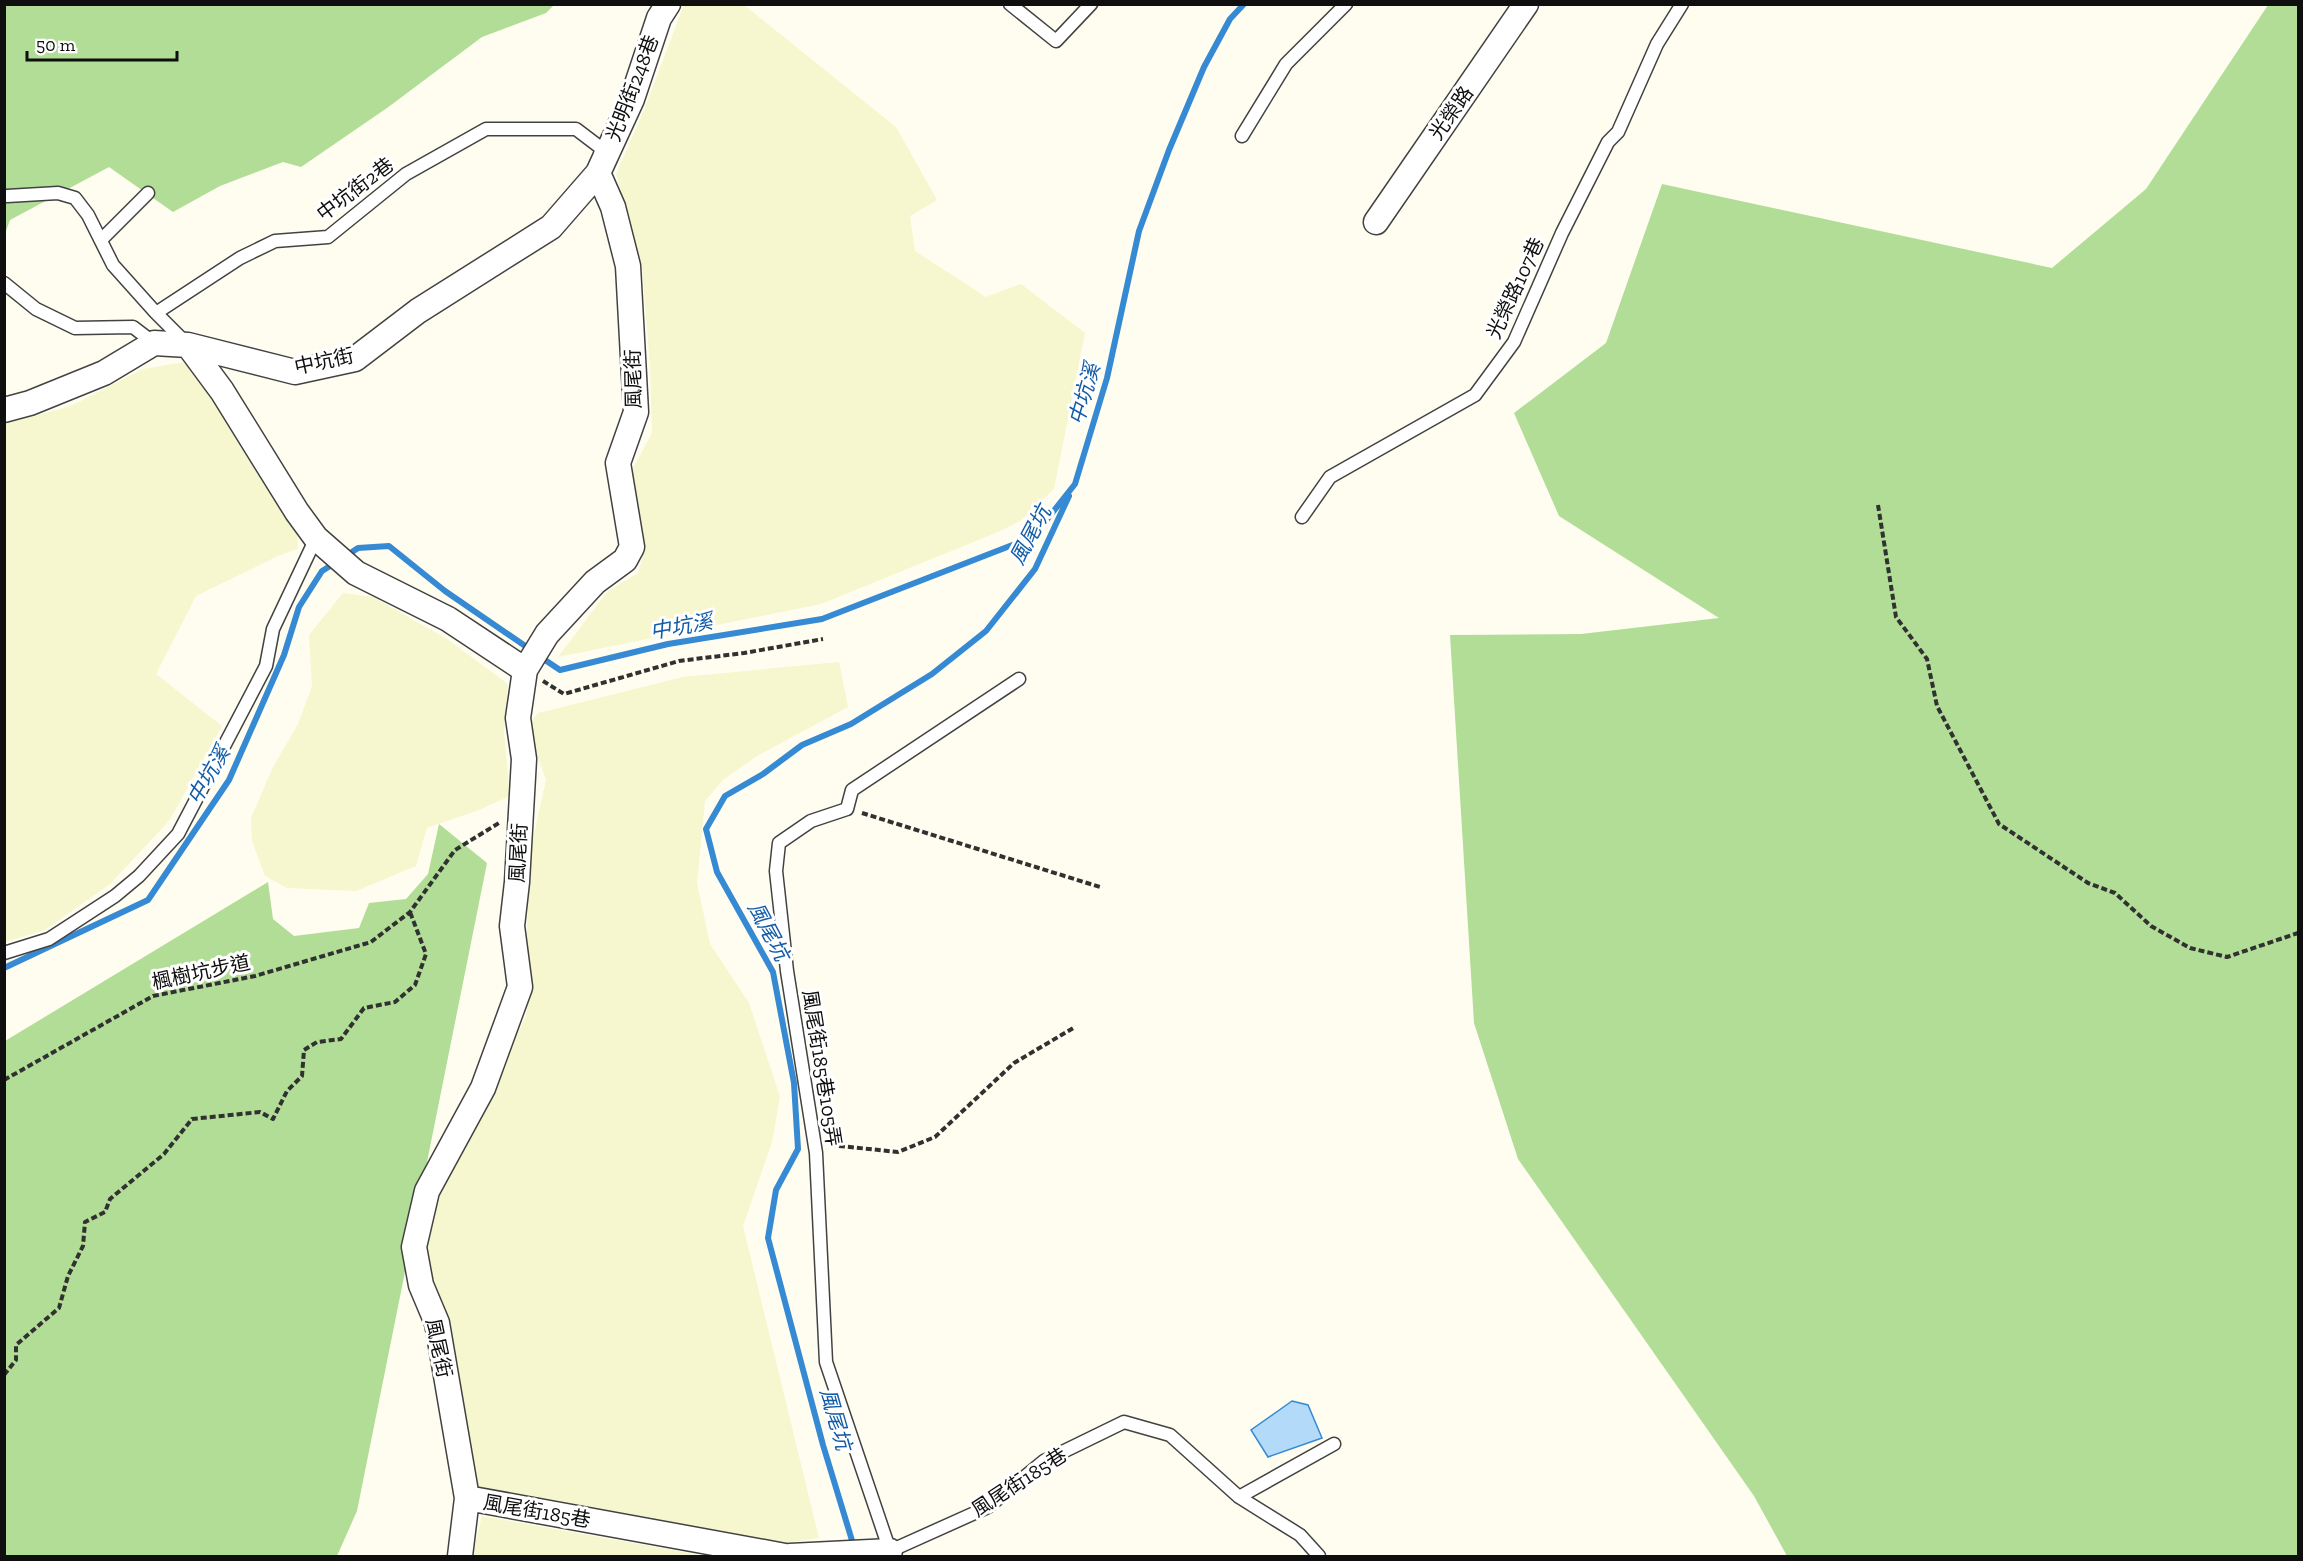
<svg xmlns="http://www.w3.org/2000/svg" width="2303" height="1561" font-family="'Zilla Slab','Noto Sans TC',serif">
	<rect width="100%" height="100%" fill="#fffdf0"/>
	<path fill="#f6f6cf" d="M 684,5 L 744,5 L 896,127 L 937,200 L 910,216 L 915,251 L 986,297 L 1021,284 L 1085,333 L 1054,489 L 1020,521 L 998,532 L 821,604 L 558,657 L 608,591 L 638,573 L 645,548 L 632,470 L 652,433 L 650,366 L 642,267 L 616,174 L 644,110 Z
		M 191,361 L 296,523 L 298,549 L 280,555 L 196,596 L 156,674 L 222,726 L 169,821 L 110,884 L 45,930 L 5,942 L 5,424 L 71,406 L 143,369 Z
		M 343,593 L 373,597 L 447,639 L 508,684 L 504,732 L 510,796 L 479,810 L 427,828 L 416,866 L 356,891 L 287,888 L 265,876 L 252,841 L 251,818 L 272,769 L 298,724 L 312,686 L 309,635 Z
		M 839,662 L 848,707 L 757,756 L 723,780 L 705,801 L 697,883 L 710,944 L 749,1003 L 780,1097 L 772,1142 L 743,1226 L 819,1538 L 778,1544 L 475,1488 L 446,1309 L 432,1277 L 425,1242 L 441,1193 L 526,1016 L 532,978 L 526,945 L 531,848 L 546,780 L 527,727 L 538,713 L 682,677 Z
		M 482,1516 L 705,1556 L 472,1556 Z"/>
	<path fill="#b1dd96" d="M 5,5 L 554,5 L 546,13 L 482,37 L 387,108 L 301,167 L 283,162 L 220,186 L 173,212 L 109,167 L 10,220 L 5,234 Z
		M 2268,5 L 2298,5 L 2298,1556 L 1787,1556 L 1754,1496 L 1518,1159 L 1474,1023 L 1450,635 L 1581,634 L 1719,618 L 1559,516 L 1514,413 L 1606,343 L 1662,184 L 2052,268 L 2146,189 Z
		M 439,824 L 487,863 L 357,1511 L 337,1556 L 5,1556 L 5,1041 L 268,882 L 273,919 L 294,936 L 359,928 L 369,903 L 406,899 L 428,874 Z"/>
	<path fill="#b3daf9" stroke="#368ad3" stroke-width="1.5" d="M 1292,1401 L 1308,1405 L 1322,1438 L 1268,1457 L 1251,1430 Z"/>
	<g fill="none" stroke-linecap="round" stroke-linejoin="round">
		<path stroke="#368ad3" stroke-width="6" d="M 346,556 L 358,548 L 389,546 L 445,591 L 531,650
			M 539,656 L 560,670 L 668,644 L 822,619 L 1015,544 L 1045,522 L 1075,484 L 1107,378 L 1139,231 L 1169,150 L 1204,67 L 1230,19 L 1244,4
			M 4,968 L 148,900 L 229,780 L 284,655 L 299,607 L 322,571 L 335,563
			M 854,1547 L 823,1445 L 768,1238 L 776,1190 L 798,1149 L 794,1083 L 773,972 L 717,872 L 706,829 L 725,796 L 763,774 L 802,745 L 851,724 L 932,674 L 986,631 L 1035,569 L 1069,496"/>
		<g stroke="#424242" stroke-width="15">
			<path id="lane" d="M 1010,4 L 1056,41 L 1091,4
				M 1242,136 L 1286,64 L 1346,4
				M 7,196 L 58,193 L 75,198 L 88,215 L 113,265 L 156,313
				M 101,240 L 148,193
				M 4,283 L 36,309 L 75,328 L 133,327 L 154,343
				M 185,342 L 156,313 L 240,258 L 275,241 L 328,237 L 406,174 L 486,129 L 576,129 L 601,148 L 600,159
				M 1302,517 L 1330,477 L 1475,395 L 1514,342 L 1562,233 L 1608,142 L 1618,132 L 1657,44 L 1682,4
				M 1019,679 L 852,790 L 847,809 L 811,821 L 779,843 L 776,871 L 787,971 L 816,1153 L 826,1362 L 890,1551 L 988,1507 L 1044,1461 L 1124,1422 L 1170,1435 L 1239,1497 L 1300,1535 L 1319,1556
				M 4,953 L 49,939 L 115,896 L 139,876 L 178,834 L 266,666 L 273,629 L 316,538
				M 1239,1497 L 1334,1444"/>
		</g>
		<g stroke="#424242" stroke-width="27">
			<path id="street" d="M 1376,222 L 1526,4
				M 188,345 L 222,391 L 297,512 L 316,538 L 356,573 L 448,619 L 525,670
				M 4,410 L 30,403 L 104,373 L 154,343 L 188,345 L 295,372 L 355,359 L 418,311 L 551,227 L 598,173 L 632,99 L 659,18 L 668,4
				M 467,1498 L 785,1556
				M 460,1556 L 467,1498 L 437,1323 L 421,1285 L 414,1247 L 427,1191 L 483,1088 L 520,987 L 512,926 L 517,882 L 524,759 L 518,718 L 525,670 L 547,634 L 595,582 L 625,560 L 632,547 L 618,463 L 636,412 L 628,266 L 613,207 L 598,173
				M 790,1556 L 890,1551"/>
		</g>
		<path stroke="#313131" stroke-width="4" stroke-dasharray="6 3" stroke-linecap="butt" d="M 1878,505 L 1896,617 L 1927,659 L 1937,706 L 1999,824 L 2088,883 L 2115,893 L 2151,926 L 2190,948 L 2227,957 L 2298,933
			M 543,681 L 564,694 L 679,661 L 744,653 L 823,639
			M 862,813 L 1100,887
			M 4,1080 L 153,996 L 255,976 L 371,942 L 410,912 L 455,850 L 499,823
			M 830,1145 L 898,1152 L 935,1137 L 1014,1063 L 1075,1027
			M 4,1375 L 16,1360 L 16,1345 L 59,1308 L 68,1276 L 83,1246 L 85,1222 L 105,1212 L 110,1199 L 164,1154 L 192,1119 L 260,1112 L 273,1119 L 287,1091 L 302,1076 L 304,1050 L 317,1042 L 341,1039 L 364,1008 L 395,1002 L 415,985 L 426,954 L 410,912"/>
		<use href="#lane" stroke="#fff" stroke-width="12"/>
		<use href="#street" stroke="#fff" stroke-width="24"/>
	</g>
	<g text-anchor="middle" dominant-baseline="central" stroke-width="6" stroke-linejoin="round" paint-order="stroke">
		<g font-size="20" fill="#0f0f0f" stroke="#fff">
			<text transform="translate(632 88) rotate(-69)">光明街248巷</text>
			<text transform="translate(1451 113) rotate(-55)">光榮路</text>
			<text transform="translate(355 189) rotate(-37)">中坑街2巷</text>
			<text transform="translate(1515 288) rotate(-65)">光榮路107巷</text>
			<text transform="translate(324 361) rotate(-12)">中坑街</text>
			<text transform="translate(633 379) rotate(-91)">風尾街</text>
			<text transform="translate(518 853) rotate(-87)">風尾街</text>
			<text transform="translate(201 972) rotate(-12)">楓樹坑步道</text>
			<text transform="translate(822 1068) rotate(81)">風尾街185巷105弄</text>
			<text transform="translate(439 1348) rotate(78)">風尾街</text>
			<text transform="translate(1019 1482) rotate(-33)">風尾街185巷</text>
			<text transform="translate(537 1511) rotate(10)">風尾街185巷</text>
		</g>
		<g font-size="21" font-style="italic" fill="#125ca7" stroke="#fff">
			<text transform="translate(1084 394) rotate(-74)">中坑溪</text>
			<text transform="translate(1030 535) rotate(-62)">風尾坑</text>
			<text transform="translate(681 626) rotate(-10)">中坑溪</text>
			<text transform="translate(208 775) rotate(-60)">中坑溪</text>
			<text transform="translate(769 931) rotate(62)">風尾坑</text>
			<text transform="translate(836 1419) rotate(74)">風尾坑</text>
		</g>
	</g>
	<rect width="2303" height="1561" fill="none" stroke="#0f0f0f" stroke-width="12"/>
	<path d="M27 51v9h150v-9" fill="none" stroke="#0f0f0f" stroke-width="3"/>
	<text x="36" y="51" font-size="18" fill="#0f0f0f" stroke="#ffffff" stroke-width="4.5" paint-order="stroke">50 m</text>
</svg>
